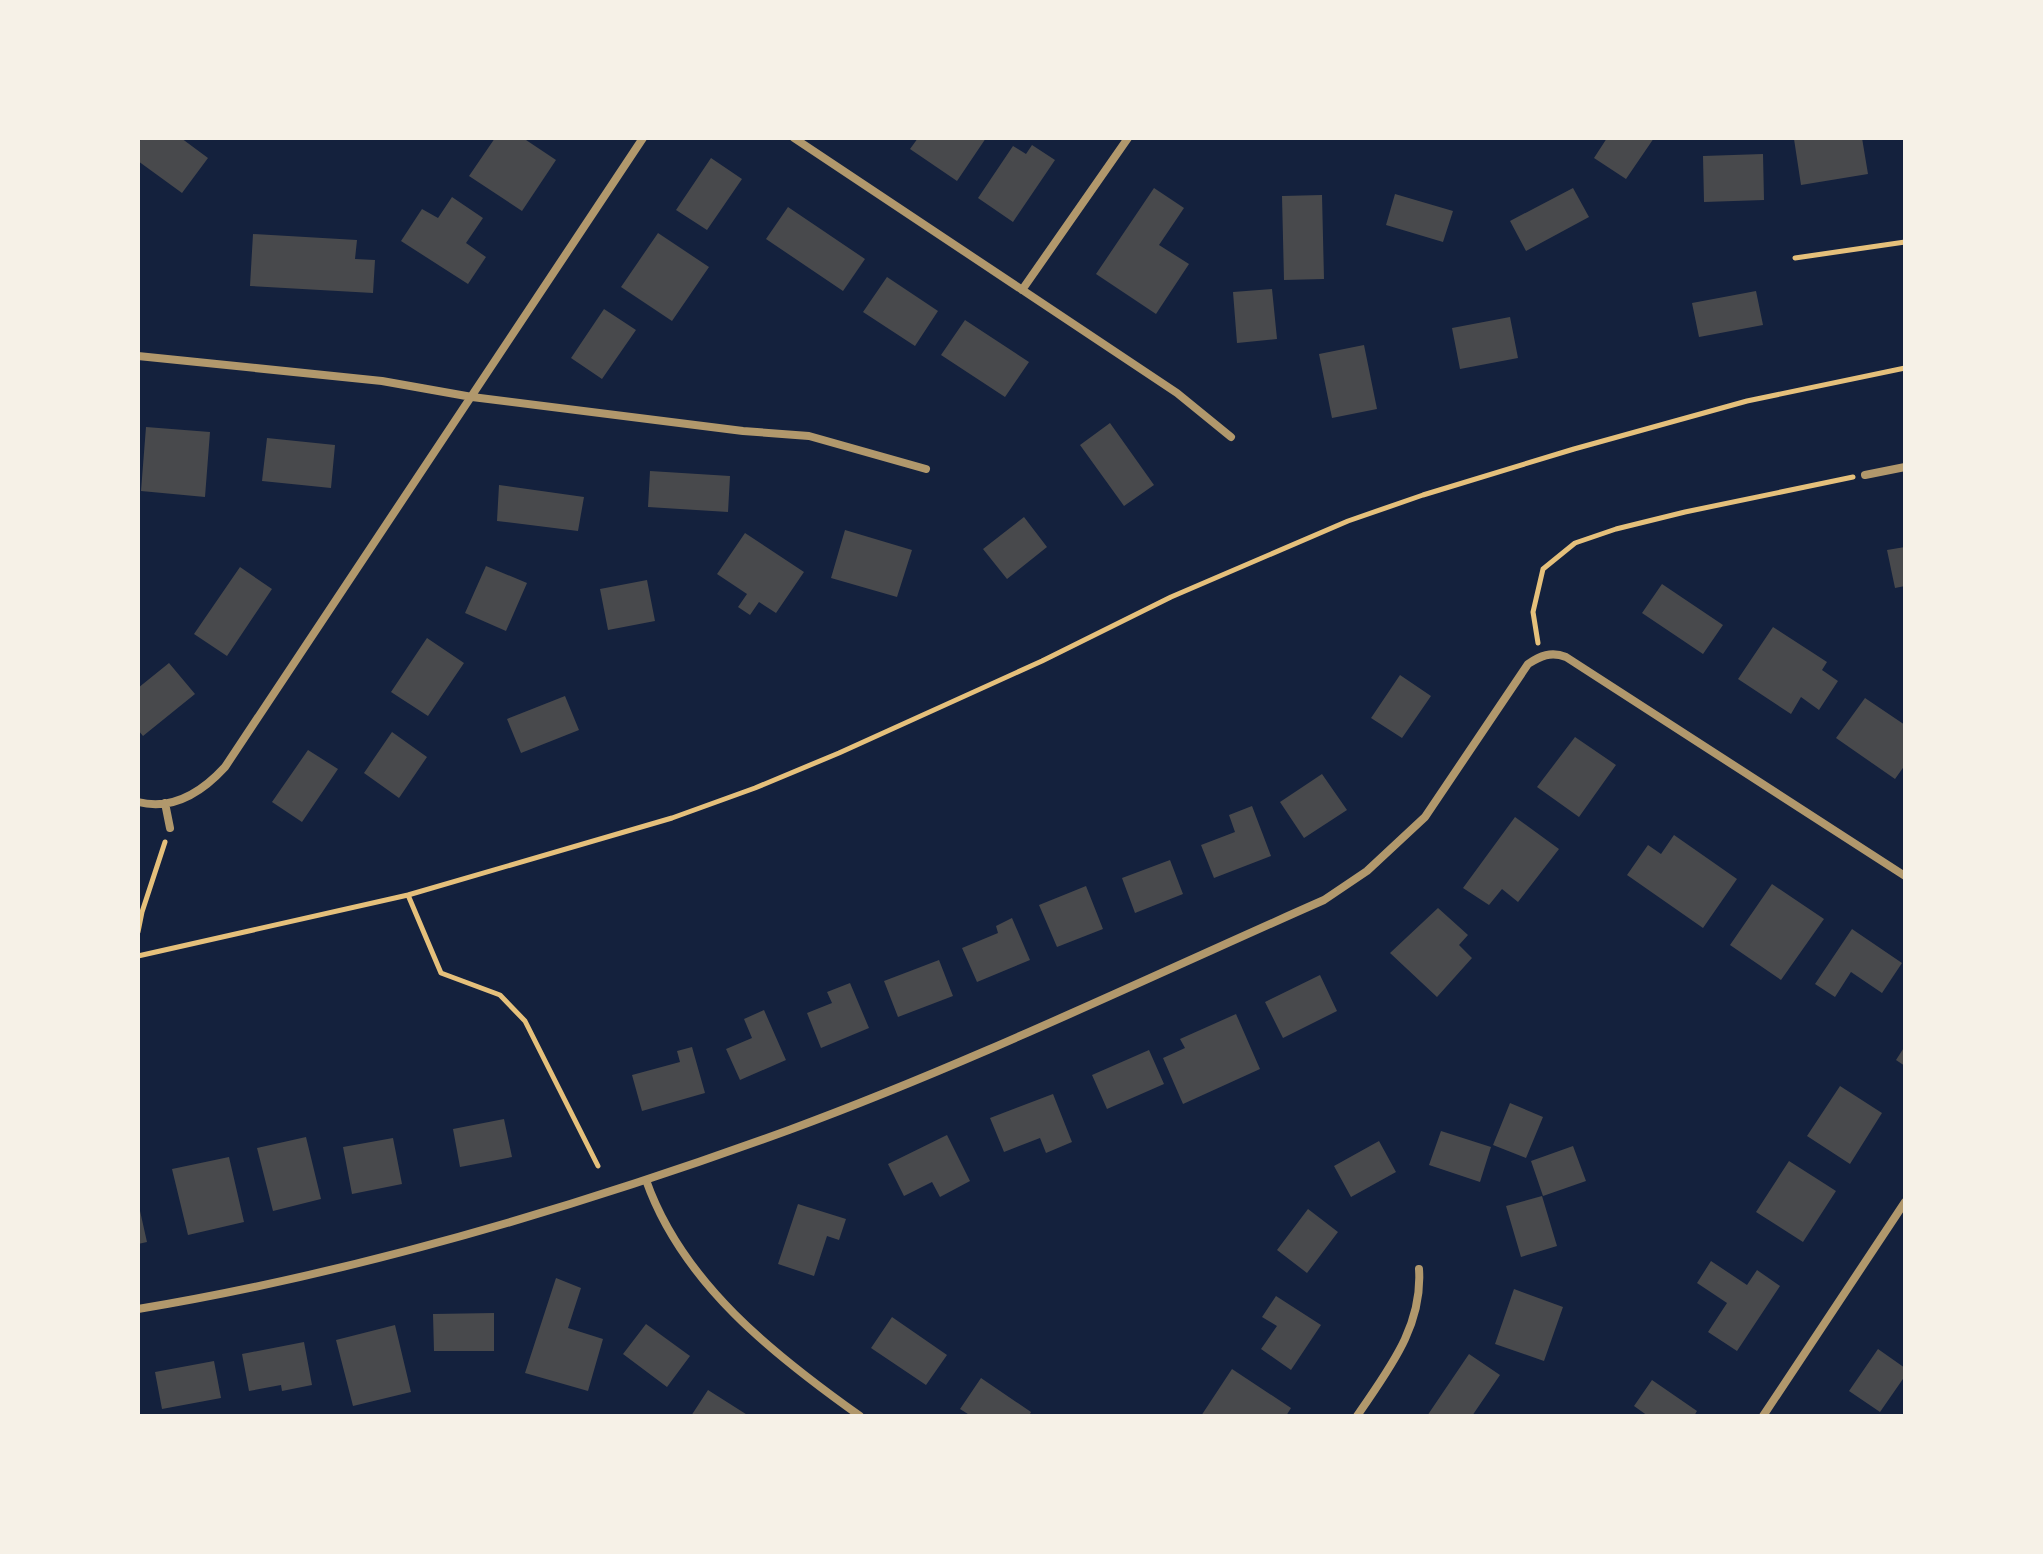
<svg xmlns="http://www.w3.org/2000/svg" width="2043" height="1554" font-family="Mulish,sans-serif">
	<rect width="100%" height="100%" fill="#14213d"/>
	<path fill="#48494c" d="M 142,138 L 181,138 L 208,158 L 182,193 L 138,161 L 138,143 Z
		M 495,138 L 523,138 L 556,160 L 522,211 L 469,176 Z
		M 918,138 L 986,138 L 957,181 L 910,149 Z
		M 1607,138 L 1654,138 L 1626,179 L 1594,158 Z
		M 1803,138 L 1862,138 L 1868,174 L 1801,185 L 1794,139 Z
		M 1032,145 L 1055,160 L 1013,222 L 978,198 L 1013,146 L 1026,154 Z
		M 1763,154 L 1764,200 L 1704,202 L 1703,156 Z
		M 711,158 L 742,179 L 707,230 L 676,210 Z
		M 1154,188 L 1184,208 L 1159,245 L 1189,264 L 1156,314 L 1096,274 Z
		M 1573,188 L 1589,217 L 1526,251 L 1510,221 Z
		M 1395,194 L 1453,211 L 1443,242 L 1386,225 Z
		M 1322,195 L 1324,279 L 1284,280 L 1282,196 Z
		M 452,197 L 483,218 L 466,243 L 486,257 L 468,284 L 401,241 L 422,209 L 438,218 Z
		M 788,207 L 865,259 L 843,291 L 766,239 Z
		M 658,233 L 709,267 L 672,321 L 621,287 Z
		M 253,234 L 357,240 L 355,259 L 375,260 L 373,293 L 250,286 Z
		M 887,277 L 938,311 L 915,346 L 863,312 Z
		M 1272,289 L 1277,339 L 1237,343 L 1233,292 Z
		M 1756,291 L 1763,325 L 1699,337 L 1692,303 Z
		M 604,309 L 636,330 L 602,379 L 571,358 Z
		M 1510,317 L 1518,358 L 1460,369 L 1452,328 Z
		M 965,320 L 1029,362 L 1005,397 L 941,355 Z
		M 1364,345 L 1377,409 L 1332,418 L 1319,354 Z
		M 1110,423 L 1154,485 L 1124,506 L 1080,445 Z
		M 146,427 L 210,432 L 205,497 L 141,491 Z
		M 267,438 L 335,445 L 331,488 L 262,481 Z
		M 650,471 L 730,476 L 728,512 L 648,507 Z
		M 499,485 L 584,497 L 578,531 L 497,521 Z
		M 1024,517 L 1047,547 L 1007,579 L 983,549 Z
		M 845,530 L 912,550 L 897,597 L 831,578 Z
		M 745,533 L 804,572 L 776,613 L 759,602 L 750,615 L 738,607 L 747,594 L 717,574 Z
		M 1905,547 L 1905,586 L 1895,588 L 1887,550 Z
		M 486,566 L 527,583 L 506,631 L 465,613 Z
		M 240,567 L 272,589 L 227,656 L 194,634 Z
		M 647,580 L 655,621 L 608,630 L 600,589 Z
		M 1662,584 L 1723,625 L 1703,654 L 1642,613 Z
		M 1773,627 L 1827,662 L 1822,670 L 1838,681 L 1819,710 L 1801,697 L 1791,714 L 1738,679 Z
		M 427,638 L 464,663 L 428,716 L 391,692 Z
		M 169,663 L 195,694 L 143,736 L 138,730 L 138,688 Z
		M 1400,675 L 1431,696 L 1402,738 L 1371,718 Z
		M 565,696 L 579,730 L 521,753 L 507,719 Z
		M 1865,698 L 1905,725 L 1905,765 L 1895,779 L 1836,738 Z
		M 392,732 L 427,757 L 399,798 L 364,773 Z
		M 1575,737 L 1616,765 L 1579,817 L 1537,787 Z
		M 308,750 L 338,769 L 302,822 L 272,802 Z
		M 1322,774 L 1347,810 L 1304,838 L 1280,802 Z
		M 1252,806 L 1271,856 L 1214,878 L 1201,845 L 1235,832 L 1229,815 Z
		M 1515,817 L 1559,849 L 1518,902 L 1502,889 L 1489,905 L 1463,888 Z
		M 1674,835 L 1737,879 L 1703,928 L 1627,875 L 1648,845 L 1661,854 Z
		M 1170,860 L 1183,894 L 1135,913 L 1122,878 Z
		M 1772,884 L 1824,919 L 1781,980 L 1730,945 Z
		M 1086,886 L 1103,929 L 1057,947 L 1039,905 Z
		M 1438,908 L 1468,935 L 1459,945 L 1472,958 L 1437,997 L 1390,953 Z
		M 1012,918 L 1030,960 L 977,982 L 962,948 L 998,933 L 996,926 Z
		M 1852,929 L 1902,963 L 1882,993 L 1851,972 L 1835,997 L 1815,984 Z
		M 939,960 L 953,996 L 898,1017 L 884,981 Z
		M 1320,975 L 1337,1011 L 1283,1038 L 1265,1002 Z
		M 850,983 L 869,1028 L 821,1048 L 807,1013 L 832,1003 L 827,992 Z
		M 764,1010 L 786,1060 L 740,1080 L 726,1049 L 752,1038 L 744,1019 Z
		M 1236,1014 L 1260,1069 L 1183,1104 L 1163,1058 L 1185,1048 L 1180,1039 Z
		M 1905,1046 L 1905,1066 L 1896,1060 Z
		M 692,1047 L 705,1093 L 642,1111 L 632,1075 L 680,1062 L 677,1051 Z
		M 1149,1050 L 1164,1084 L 1107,1109 L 1092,1075 Z
		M 1840,1086 L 1882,1113 L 1850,1164 L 1807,1136 Z
		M 1053,1094 L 1072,1142 L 1046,1153 L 1040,1138 L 1004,1152 L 990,1118 Z
		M 1510,1103 L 1543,1117 L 1526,1158 L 1493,1145 Z
		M 504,1119 L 512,1157 L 460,1167 L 453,1129 Z
		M 1441,1131 L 1491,1147 L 1480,1182 L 1429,1165 Z
		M 947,1135 L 970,1181 L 940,1197 L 932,1182 L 904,1196 L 888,1164 Z
		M 306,1137 L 321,1199 L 273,1211 L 257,1148 Z
		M 393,1138 L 402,1184 L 352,1194 L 343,1147 Z
		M 1379,1141 L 1396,1172 L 1351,1197 L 1334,1166 Z
		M 1573,1146 L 1586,1181 L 1543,1196 L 1531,1161 Z
		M 229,1157 L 244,1222 L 188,1235 L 172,1169 Z
		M 1789,1161 L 1836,1191 L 1803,1242 L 1756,1212 Z
		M 1542,1196 L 1557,1246 L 1521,1257 L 1506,1206 Z
		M 138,1202 L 147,1242 L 138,1244 Z
		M 798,1204 L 846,1219 L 839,1240 L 827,1236 L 814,1276 L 778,1264 Z
		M 1308,1209 L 1338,1232 L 1307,1273 L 1277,1250 Z
		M 1711,1261 L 1747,1285 L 1757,1270 L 1780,1286 L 1737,1351 L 1708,1332 L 1727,1303 L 1697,1283 Z
		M 556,1278 L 581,1288 L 568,1328 L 603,1339 L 588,1391 L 525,1373 Z
		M 1514,1289 L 1563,1307 L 1544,1361 L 1495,1344 Z
		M 1276,1296 L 1321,1325 L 1291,1370 L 1261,1349 L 1277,1326 L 1262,1317 Z
		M 494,1313 L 494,1351 L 434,1351 L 433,1314 Z
		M 892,1317 L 947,1355 L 926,1385 L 871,1348 Z
		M 646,1324 L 690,1356 L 667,1387 L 623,1354 Z
		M 395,1325 L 411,1392 L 353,1406 L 336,1340 Z
		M 304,1342 L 312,1385 L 282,1391 L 281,1385 L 249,1391 L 242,1354 Z
		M 1878,1349 L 1905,1368 L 1905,1376 L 1880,1412 L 1849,1391 Z
		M 1469,1354 L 1500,1375 L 1472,1416 L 1427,1416 Z
		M 214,1361 L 221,1398 L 162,1409 L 155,1372 Z
		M 1232,1369 L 1291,1408 L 1286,1416 L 1201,1416 Z
		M 981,1378 L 1031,1412 L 1029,1416 L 971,1416 L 960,1409 Z
		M 1652,1380 L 1697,1411 L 1694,1416 L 1648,1416 L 1634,1406 Z
		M 708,1390 L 749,1416 L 691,1416 Z"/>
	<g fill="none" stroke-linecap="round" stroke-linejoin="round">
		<path stroke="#e5c07b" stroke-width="5" d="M 1795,258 L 1905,242
			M 1538,643 L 1533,612 L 1543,569 L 1575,543 L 1616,529 L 1685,512 L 1853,477
			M 408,895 L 441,973 L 500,995 L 525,1021 L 598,1166
			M 138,932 L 142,912 L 165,842
			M 138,956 L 408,895 L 672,818 L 755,788 L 839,753 L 1042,661 L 1171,597 L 1348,521 L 1423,495 L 1574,449 L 1747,401 L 1905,368"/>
		<path stroke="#b1986c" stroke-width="8" d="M 794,138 L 1177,393 L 1231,437
			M 1022,290 L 1128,138
			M 138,356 L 382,381 L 472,397 L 743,431 L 809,436 L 926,469
			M 1865,475 L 1905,467
			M 138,802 C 173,811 203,791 225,767 L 643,138
			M 165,803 L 170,828
			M 646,1180 C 682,1283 774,1355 860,1416
			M 138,1309 C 360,1272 578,1207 789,1130 C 971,1063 1147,978 1324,900 L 1367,871 L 1425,817 L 1528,664 C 1540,656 1551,651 1566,657 L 1905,876
			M 1357,1416 C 1388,1370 1423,1327 1419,1269
			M 1763,1416 L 1905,1202"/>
	</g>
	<rect width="2043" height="1554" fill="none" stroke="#f6f1e7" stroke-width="280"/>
</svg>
